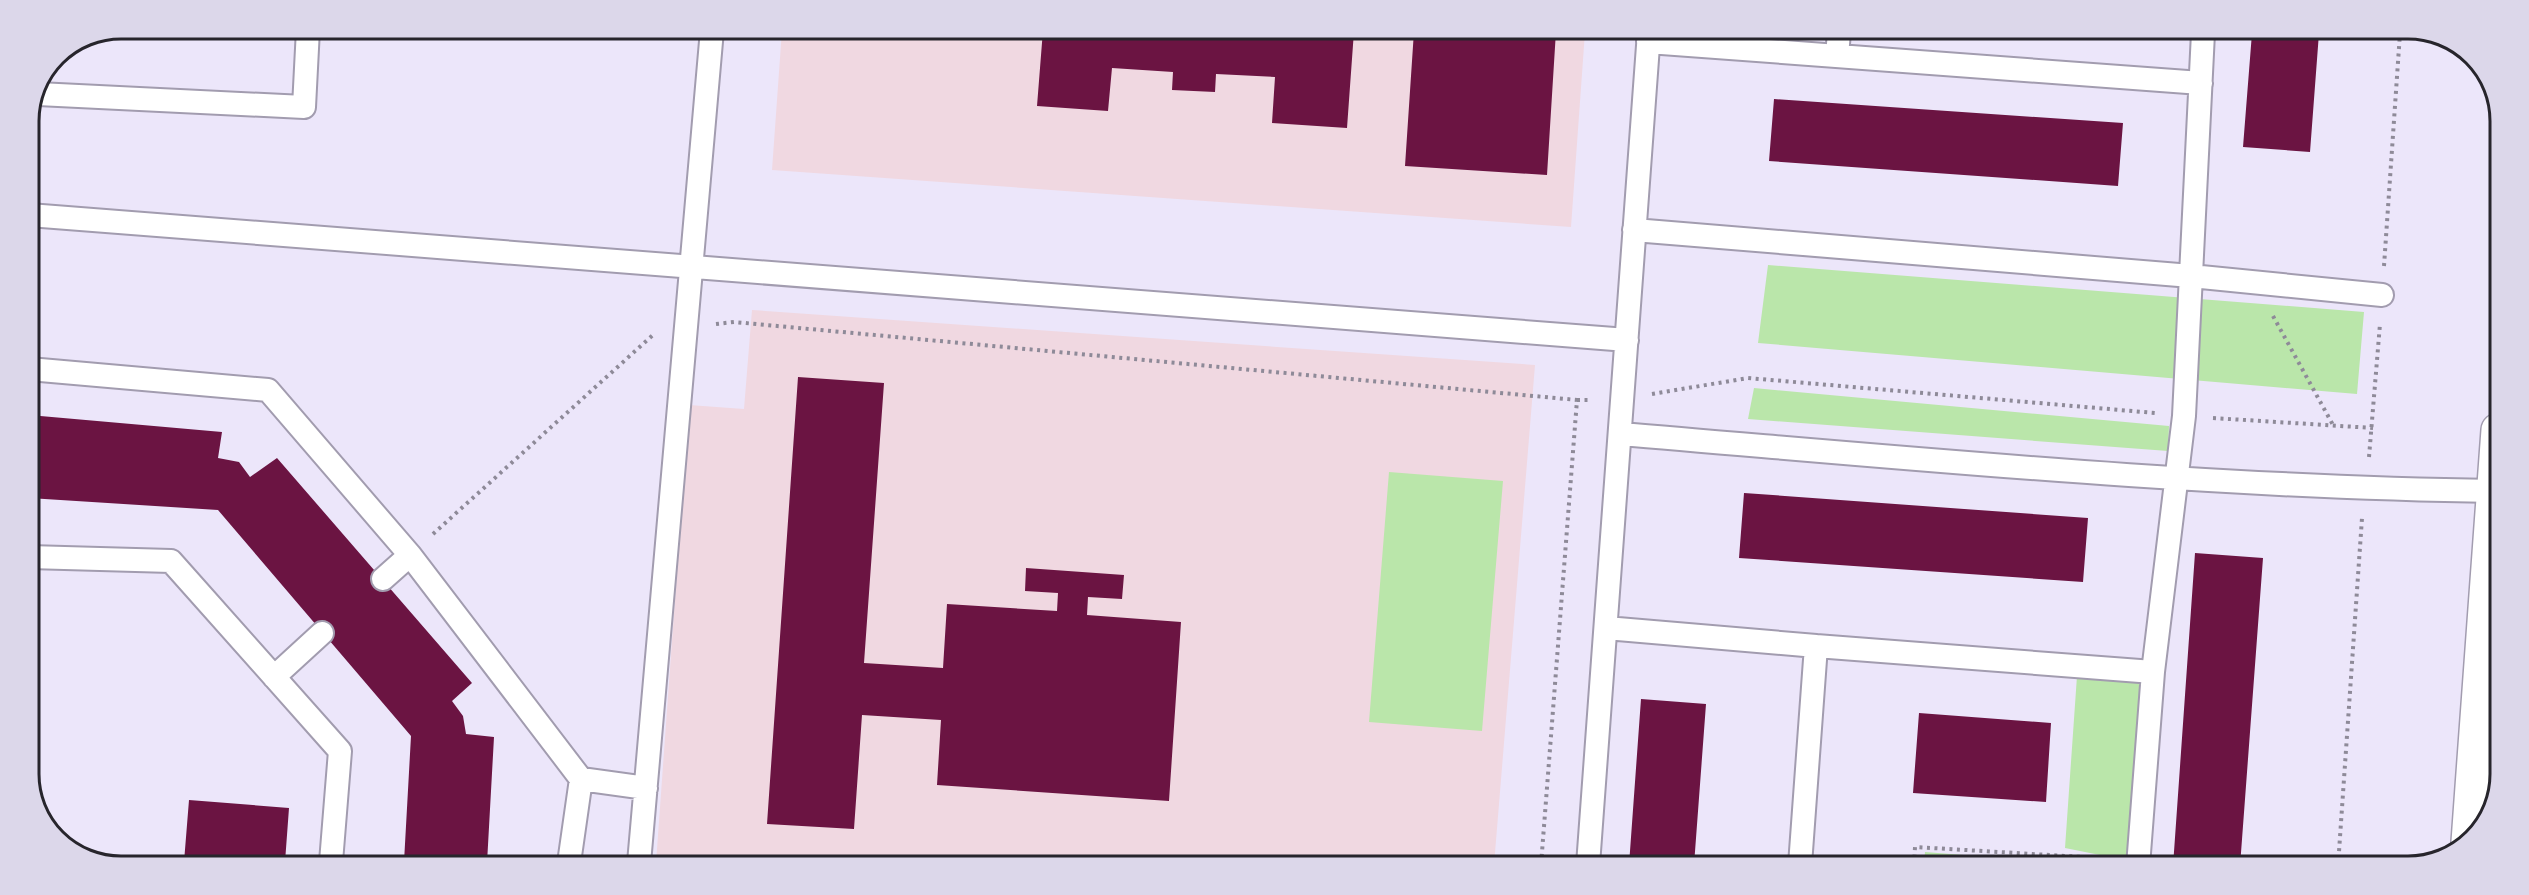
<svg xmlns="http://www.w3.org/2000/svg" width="2529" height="895" font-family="'PT Sans',sans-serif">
	<rect width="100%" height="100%" fill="#ece6fa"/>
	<path fill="#f0d8e1" d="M 782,30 L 1585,32 L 1571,227 L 772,170 Z
		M 752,310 L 1535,365 L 1494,865 L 656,863 L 689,405 L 744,409 Z"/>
	<path fill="#bae6aa" d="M 1768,265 L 2364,312 L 2357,394 L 1758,343 Z
		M 1754,388 L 2169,426 L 2168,451 L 1748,419 Z
		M 1389,472 L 1503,481 L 1482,731 L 1369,722 Z
		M 2077,676 L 2143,679 L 2130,861 L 2065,848 Z
		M 1925,852 L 2078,864 L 2077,866 L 1924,865 Z"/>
	<path fill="#6b1442" d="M 130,29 L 230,29 L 230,36 L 130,30 Z
		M 1043,30 L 1354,31 L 1347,128 L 1272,123 L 1275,77 L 1216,74 L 1215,92 L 1172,90 L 1173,72 L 1112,68 L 1108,111 L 1037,106 Z
		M 1414,31 L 1556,31 L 1547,175 L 1405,166 Z
		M 2252,33 L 2319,33 L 2310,152 L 2243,147 Z
		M 1774,99 L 2123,123 L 2118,186 L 1769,161 Z
		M 798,377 L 884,383 L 864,663 L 943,668 L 947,604 L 1057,611 L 1058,593 L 1025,591 L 1026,568 L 1124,575 L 1122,599 L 1088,597 L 1087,615 L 1181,622 L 1169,801 L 937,785 L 941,720 L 862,715 L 854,829 L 767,824 Z
		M 29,415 L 222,432 L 218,458 L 239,462 L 250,477 L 277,458 L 472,683 L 452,701 L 463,716 L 466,734 L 494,737 L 487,863 L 404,862 L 411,736 L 218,510 L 29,498 Z
		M 1744,493 L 2088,518 L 2083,582 L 1739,558 Z
		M 2195,553 L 2263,558 L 2240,866 L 2173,866 Z
		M 1641,699 L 1706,704 L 1694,865 L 1629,865 Z
		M 1919,713 L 2051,723 L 2046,802 L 1913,793 Z
		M 189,800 L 289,808 L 285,862 L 184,862 Z"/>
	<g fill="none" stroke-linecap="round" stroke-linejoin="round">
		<g stroke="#a29caf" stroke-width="26">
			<path id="service" d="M 1648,42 L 2201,83
				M 1837,56 L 1839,32
				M 38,94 L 304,107 L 308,29
				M 29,215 L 1627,340
				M 1634,230 L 2191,276 L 2382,295
				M 29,369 L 268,390 L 410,555 L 581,779 L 646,788
				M 1620,434 C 1911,458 2202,487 2494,491
				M 29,557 L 171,561 L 340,751 L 331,862
				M 383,579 L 410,555
				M 1606,628 L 1816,646 L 1800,865
				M 1816,646 L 2153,672
				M 274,677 L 322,633
				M 569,863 L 581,779
				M 639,863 L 712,30
				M 1588,865 L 1649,32
				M 2138,866 L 2153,672 L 2184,416 L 2203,33"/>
		</g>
		<g stroke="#a29caf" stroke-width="36">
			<path id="tertiary" d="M 2468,842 L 2498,430"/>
		</g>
		<path stroke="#8e8a98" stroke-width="4" stroke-dasharray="3 4.5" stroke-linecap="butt" d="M 2384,266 L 2400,33
			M 2273,316 L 2333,425
			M 716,324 L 734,322 L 1577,400 L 1541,865
			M 1652,394 L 1748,378 L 2155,413
			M 1577,400 L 1591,400
			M 2213,418 L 2373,428
			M 2369,457 L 2380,324
			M 433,534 L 654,334
			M 1914,865 L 1915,847 L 2083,857
			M 2018,866 L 2018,853
			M 2083,866 L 2083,857 L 2107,859
			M 2338,866 L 2362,518"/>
		<use href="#service" stroke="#fff" stroke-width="22"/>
		<use href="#tertiary" stroke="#fff" stroke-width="33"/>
	</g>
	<path d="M0 0H2529V895H0ZM121 39H2408A82 82 0 0 1 2490 121V774A82 82 0 0 1 2408 856H121A82 82 0 0 1 39 774V121A82 82 0 0 1 121 39Z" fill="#dcd7ea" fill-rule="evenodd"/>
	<path fill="none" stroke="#27252c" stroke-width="3" d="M121 39H2408A82 82 0 0 1 2490 121V774A82 82 0 0 1 2408 856H121A82 82 0 0 1 39 774V121A82 82 0 0 1 121 39Z"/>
</svg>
